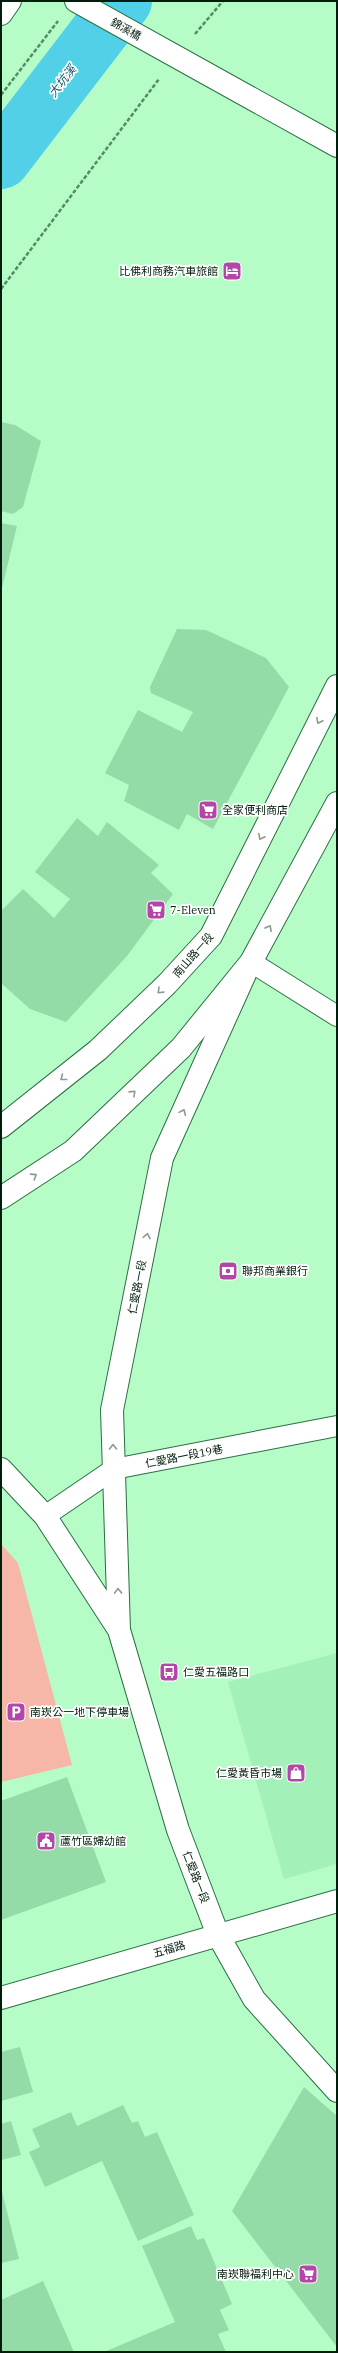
<svg xmlns="http://www.w3.org/2000/svg" width="338" height="2353" font-family="'IBM Plex Serif','Noto Sans TC',serif">
	<rect width="100%" height="100%" fill="#b5fcc7"/>
	<path fill="#a3f1b8" d="M 337,1653 L 337,1864 L 284,1879 L 228,1682 Z"/>
	<path fill="#f6b6a8" d="M 1,1544 L 18,1563 L 72,1765 L 1,1782 Z"/>
	<g fill="none" stroke-linecap="round" stroke-linejoin="round">
		<path stroke="#51d0e8" stroke-width="58" d="M 1,160 L 123,1"/>
	</g>
	<path fill="#95dba8" d="M 1,422 L 15,425 L 41,441 L 23,507 L 13,514 L 1,511 Z
		M 1,523 L 17,526 L 2,588 L 1,588 Z
		M 177,629 L 206,630 L 266,658 L 289,687 L 213,829 L 187,814 L 179,830 L 124,801 L 129,785 L 105,773 L 138,710 L 182,732 L 193,712 L 151,693 L 150,687 Z
		M 77,818 L 98,836 L 107,822 L 159,865 L 151,873 L 173,894 L 127,956 L 66,1022 L 30,1009 L 1,983 L 1,911 L 23,889 L 54,918 L 70,899 L 35,872 Z
		M 67,1777 L 106,1882 L 1,1920 L 1,1801 Z
		M 20,2047 L 33,2092 L 1,2101 L 1,2052 Z
		M 304,2087 L 337,2116 L 337,2347 L 232,2211 Z
		M 123,2105 L 132,2123 L 138,2121 L 145,2137 L 157,2132 L 194,2215 L 138,2241 L 102,2161 L 45,2187 L 29,2152 L 40,2147 L 32,2129 L 71,2112 L 77,2126 Z
		M 11,2121 L 21,2155 L 1,2160 L 1,2124 Z
		M 1,2188 L 19,2259 L 1,2263 Z
		M 191,2226 L 197,2240 L 204,2238 L 232,2304 L 220,2310 L 229,2330 L 218,2334 L 226,2352 L 104,2352 L 175,2322 L 142,2246 Z
		M 43,2281 L 74,2352 L 1,2352 L 1,2300 Z"/>
	<g fill="none" stroke-linecap="round" stroke-linejoin="round">
		<g stroke="#296f42" stroke-width="22">
			<path id="service" d="M 251,962 L 337,1016
				M 45,1516 L 114,1469 L 337,1426"/>
		</g>
		<g stroke="#296f42" stroke-width="24">
			<path id="minor" d="M 76,1 L 337,146
				M 1,14 L 10,1
				M 245,974 L 162,1158 L 112,1410 L 119,1630 L 178,1830 L 218,1935 L 254,1999 L 337,2091
				M 1,1469 L 45,1516 L 119,1630
				M 1,1998 L 337,1901"/>
		</g>
		<g stroke="#296f42" stroke-width="24">
			<path id="tertiary" d="M 1,1127 L 98,1050 L 167,984 L 211,936 L 337,686
				M 1,1198 L 73,1151 L 181,1048 L 251,962 L 337,803"/>
		</g>
		<path stroke="#588966" stroke-width="2.5" stroke-dasharray="4 2" stroke-linecap="butt" d="M 195,34 L 223,1
			M 1,95 L 58,21
			M 1,289 L 159,79"/>
		<use href="#service" stroke="#fff" stroke-width="20"/>
		<use href="#minor" stroke="#fff" stroke-width="22"/>
		<use href="#tertiary" stroke="#fff" stroke-width="22"/>
	</g>
	<defs><path id="oneway-chevron" d="M-2-3.5L2.5 0L-2 3.5" fill="none" stroke-width="1.6" stroke-linecap="round" stroke-linejoin="round"/></defs>
	<g stroke="#8d9991">
		<use href="#oneway-chevron" transform="translate(319 721) rotate(117)"/>
		<use href="#oneway-chevron" transform="translate(261 837) rotate(117)"/>
		<use href="#oneway-chevron" transform="translate(269 928) rotate(-61)"/>
		<use href="#oneway-chevron" transform="translate(160 991) rotate(136)"/>
		<use href="#oneway-chevron" transform="translate(63 1078) rotate(142)"/>
		<use href="#oneway-chevron" transform="translate(133 1093) rotate(-44)"/>
		<use href="#oneway-chevron" transform="translate(183 1112) rotate(-66)"/>
		<use href="#oneway-chevron" transform="translate(34 1176) rotate(-33)"/>
		<use href="#oneway-chevron" transform="translate(147 1236) rotate(-79)"/>
		<use href="#oneway-chevron" transform="translate(113 1447) rotate(-91)"/>
		<use href="#oneway-chevron" transform="translate(118 1591) rotate(-92)"/>
	</g>
	<defs>
		<g id="hotel-square" transform="scale(1)"><rect x="-9" y="-9" width="18" height="18" rx="4" fill="#b347a7" stroke="#fff"/><path d="M-6-4.5h1.5V1H6V5H4.5V3h-9V5H-6ZM-4 0a1.8 1.8 0 1 1 3.6 0ZM.5 0V-2.5h3Q6-2.5 6 0Z" fill="#fff"/></g>
		<g id="supermarket-square" transform="scale(1)"><rect x="-9" y="-9" width="18" height="18" rx="4" fill="#b347a7" stroke="#fff"/><path d="M-6-5.5h2.5l.6 2H6L4.5 2H-2.5L-4.4-4H-6ZM-1.5 3.2a1.3 1.3 0 1 0 .1 0ZM3 3.2a1.3 1.3 0 1 0 .1 0Z" fill="#fff"/></g>
		<g id="bank-square" transform="scale(1)"><rect x="-9" y="-9" width="18" height="18" rx="4" fill="#b347a7" stroke="#fff"/><path d="M-6-4H6V4H-6ZM0-2.3a2.3 2.3 0 1 0 0 4.6a2.3 2.3 0 1 0 0-4.6Z" fill="#fff"/></g>
		<g id="bus-square" transform="scale(1)"><rect x="-9" y="-9" width="18" height="18" rx="4" fill="#b347a7" stroke="#fff"/><path d="M-5-6H5V4H4V6H2V4H-2V6H-4V4H-5ZM-3.5-4V0h7V-4ZM-3.5 1.2v1.5H-2V1.2ZM2 1.2v1.5H3.5V1.2Z" fill="#fff"/></g>
		<g id="parking-square" transform="scale(1)"><rect x="-9" y="-9" width="18" height="18" rx="4" fill="#b347a7" stroke="#fff"/><path d="M-3.5-5.5H1a3.5 3.5 0 0 1 0 7H-1V5.5H-3.5ZM-1-3.4V-.6H.8a1.4 1.4 0 0 0 0-2.8Z" fill="#fff"/></g>
		<g id="shop-square" transform="scale(1)"><rect x="-9" y="-9" width="18" height="18" rx="4" fill="#b347a7" stroke="#fff"/><path d="M-5-2.5h2.3a2.7 3.5 0 0 1 5.4 0H5L5.5 6h-11ZM-1.5-2.5h3a1.5 2.3 0 0 0-3 0Z" fill="#fff"/></g>
		<g id="civic-square" transform="scale(1)"><rect x="-9" y="-9" width="18" height="18" rx="4" fill="#b347a7" stroke="#fff"/><path d="M-.6-6.5H3V-4.5H.6V-3L4-1V1h2V6H-6V1h2V-1L-.6-3ZM-1.2 2.5V6h2.4V2.5Z" fill="#fff"/></g>
	</defs>
	<g fill-rule="evenodd">
		<use href="#hotel-square" x="232" y="271"/>
		<use href="#supermarket-square" x="208" y="810"/>
		<use href="#supermarket-square" x="156" y="910"/>
		<use href="#bank-square" x="228" y="1271"/>
		<use href="#bus-square" x="169" y="1672"/>
		<use href="#parking-square" x="16" y="1712"/>
		<use href="#shop-square" x="296" y="1773"/>
		<use href="#civic-square" x="46" y="1841"/>
		<use href="#supermarket-square" x="308" y="2274"/>
	</g>
	<g text-anchor="middle" dominant-baseline="central" stroke-width="3.5" stroke-linejoin="round" paint-order="stroke">
		<g font-size="11" fill="#011d0b" stroke="#fff">
			<text transform="translate(126 29) rotate(29)">錦溪橋</text>
			<text transform="translate(193 955) rotate(-49)">南山路一段</text>
			<text transform="translate(137 1287) rotate(-79)">仁愛路一段</text>
			<text transform="translate(184 1456) rotate(-11)">仁愛路一段19巷</text>
			<text transform="translate(196 1877) rotate(69)">仁愛路一段</text>
			<text transform="translate(169 1949) rotate(-16)">五福路</text>
		</g>
		<g font-size="11" fill="#011d0b" stroke="#fff" text-anchor="start">
			<text x="218" y="271" text-anchor="end">比佛利商務汽車旅館</text>
			<text x="222" y="810">全家便利商店</text>
			<text x="170" y="910">7-Eleven</text>
			<text x="242" y="1271">聯邦商業銀行</text>
			<text x="183" y="1672">仁愛五福路口</text>
			<text x="30" y="1712">南崁公一地下停車場</text>
			<text x="282" y="1773" text-anchor="end">仁愛黃昏市場</text>
			<text x="60" y="1841">蘆竹區婦幼館</text>
			<text x="294" y="2274" text-anchor="end">南崁聯福利中心</text>
		</g>
		<g font-size="12" font-style="italic" fill="#0d5764" stroke="#fff">
			<text transform="translate(62 81) rotate(-52)">大坑溪</text>
		</g>
	</g>
	<rect width="338" height="2353" fill="none" stroke="#011d0b" stroke-width="4"/>
</svg>
